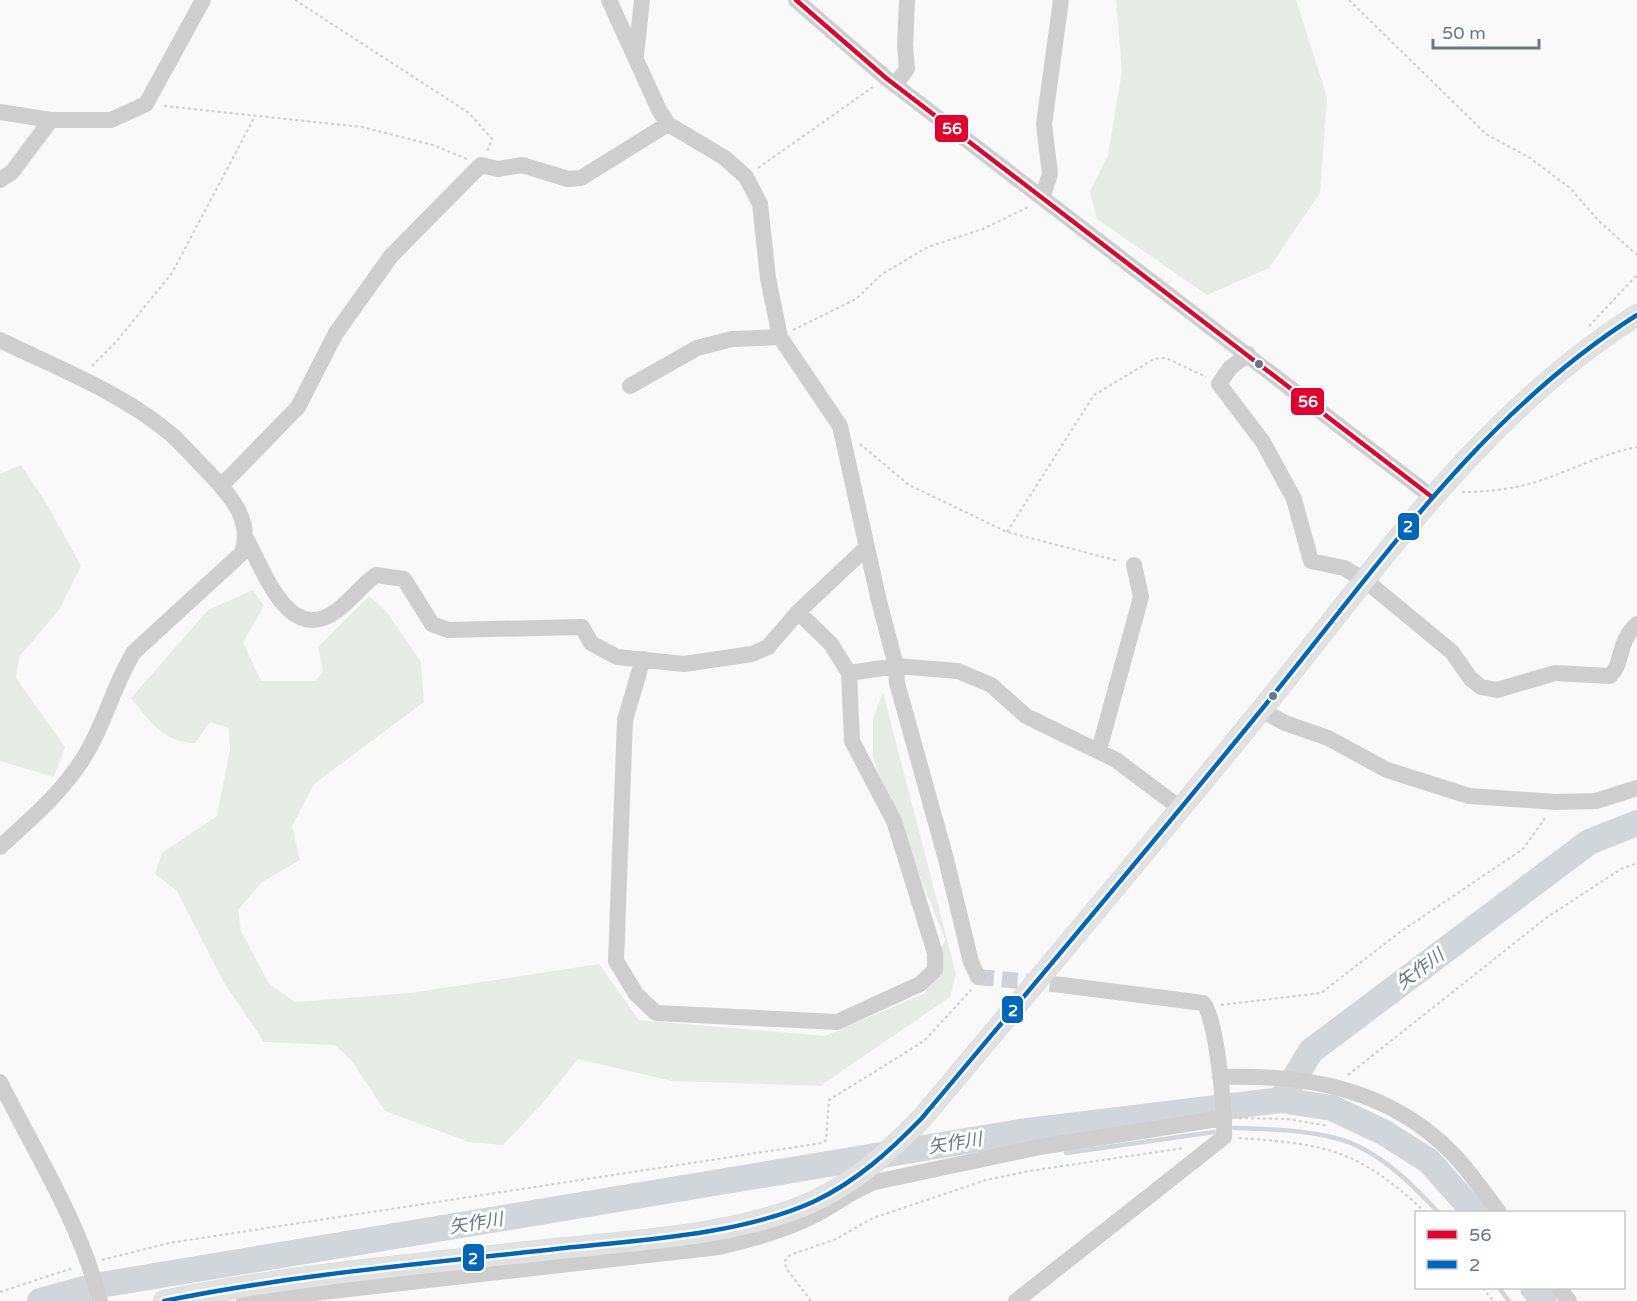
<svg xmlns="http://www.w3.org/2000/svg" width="1637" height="1301" font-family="'Varela Round','Noto Sans JP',sans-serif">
	<rect width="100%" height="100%" fill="#f9f9f9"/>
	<path fill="#e7ebe6" d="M 1116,0 L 1296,0 L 1327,97 L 1320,193 L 1269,268 L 1207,295 L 1097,219 L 1090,191 L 1108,155 L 1122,71 Z
		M 21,465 L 48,506 L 81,566 L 59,610 L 19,657 L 16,678 L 65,747 L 54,777 L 0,761 L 0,474 Z
		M 253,590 L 264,606 L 243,642 L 261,681 L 316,681 L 323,671 L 318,647 L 369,596 L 386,611 L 421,662 L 424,702 L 314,784 L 292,826 L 300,860 L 261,883 L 238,910 L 241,931 L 269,984 L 295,1002 L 410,993 L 599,964 L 639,1020 L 825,1036 L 925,993 L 945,939 L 873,758 L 873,719 L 883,692 L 956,974 L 950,997 L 820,1086 L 672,1081 L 578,1059 L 541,1105 L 503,1145 L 469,1142 L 385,1111 L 351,1060 L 335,1045 L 264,1042 L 223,981 L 177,891 L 155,874 L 162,853 L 217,816 L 230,749 L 229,728 L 210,722 L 195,743 C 163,743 149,720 131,698 L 208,610 Z"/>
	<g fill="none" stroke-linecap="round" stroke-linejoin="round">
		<path stroke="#d0d6da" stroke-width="4.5" d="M 1234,1128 C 1268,1129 1306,1130 1339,1139 C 1378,1150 1412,1184 1438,1212
			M 1066,1153 L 1214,1132
			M 1499,1288 L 1509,1301"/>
		<path stroke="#d0d6da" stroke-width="26" d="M 1281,1100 L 1332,1108 L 1383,1132 L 1429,1161 L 1474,1212
			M 1533,1288 L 1544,1301
			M 40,1301 L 95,1286 L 1020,1132 L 1281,1100 L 1311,1051 L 1589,842 L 1637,823"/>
		<path stroke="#ced2d7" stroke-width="16" stroke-dasharray="16 8" stroke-linecap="butt" d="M 978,977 L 1062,985"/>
		<g stroke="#d6d7d7" stroke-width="22">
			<path id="major" d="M 164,1301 C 296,1274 431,1263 565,1248 C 643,1240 744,1234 815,1201 C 857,1181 890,1151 922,1118 C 1036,982 1150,847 1262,709 C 1377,568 1480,414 1637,315"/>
		</g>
		<path stroke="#cbccce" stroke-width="2" stroke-dasharray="3 3" stroke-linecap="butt" d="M 295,0 L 469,113 L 492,139 L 487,152
			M 1349,0 L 1486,134 L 1530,158 L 1570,188 L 1598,220 L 1637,255
			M 164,106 L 362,127 L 433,145 L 467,159
			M 758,168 L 873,87
			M 1589,326 L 1637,275
			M 793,330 L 856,299 L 882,274 L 928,247 L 983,229 L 1028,207
			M 92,366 L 116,342 L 172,273 L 254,118
			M 860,444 L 909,485 L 1007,532 L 1119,561
			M 1462,492 C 1487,492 1512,489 1536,482 C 1570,471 1601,454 1637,447
			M 1007,532 L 1094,395 L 1154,359 L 1166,358 L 1206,377
			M 1221,1005 L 1321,993 L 1400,932 L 1523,849 L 1545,818
			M 1348,1075 L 1546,918 L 1621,869 L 1637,863
			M 1239,1118 L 1287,1119 L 1328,1126
			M 1239,1138 C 1327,1144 1359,1150 1425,1212
			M 102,1260 L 169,1243 L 822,1143 L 826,1140 L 829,1100 L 924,1041 L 971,990
			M 1483,1288 L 1493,1301
			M 0,1292 L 73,1268
			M 811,1301 L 786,1268 L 785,1261 L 790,1255 L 836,1239 L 873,1218 L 986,1180 L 1029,1171 L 1184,1148"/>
		<path stroke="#cececf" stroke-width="16" d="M 609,0 L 659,110 L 668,124 L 725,158 L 746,177 L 760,204 L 768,278 L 780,337 L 840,426 L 879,601 L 896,666 L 897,683 L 946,859 L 971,962 L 978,977
			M 796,0 L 886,78 L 1432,497
			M 636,56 L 642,0
			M 895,85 L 907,69 L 905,46 L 907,0
			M 0,112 L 51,120 L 111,120 L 146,104 L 203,0
			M 0,180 L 12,172 L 51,120
			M 1042,198 L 1050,174 L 1044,124 L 1061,0
			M 0,340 C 57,368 123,393 172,435 C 185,447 197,461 210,474 C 231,496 253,521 242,553 L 134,652 C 114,684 106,720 87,752 C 66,789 31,819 0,847
			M 1248,354 L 1230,368 L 1219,384 L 1263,442 L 1294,499 L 1311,561 L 1344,568 L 1366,581 L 1452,652 L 1470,678 L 1481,687 L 1497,690 L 1555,673 L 1610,676 C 1625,660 1616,644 1637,624
			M 630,386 L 697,348 L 732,339 L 780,337
			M 221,486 L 298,407 L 336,333 L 391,256 L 481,165 L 498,169 L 522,165 L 568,179 L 581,178 L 668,124
			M 247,540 C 265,573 290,648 339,609 C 352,599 362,585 376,575 L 404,579 L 432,624 L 448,630 L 582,627 L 591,643 L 617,657 L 684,664 L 752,654 L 768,647 L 798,612 L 866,548
			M 798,612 L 831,644 L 849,673 L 896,666 L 958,671 L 991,685 L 1026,716 L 1116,760 L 1180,808
			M 643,659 L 625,720 L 616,961 L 636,994 L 656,1013 L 837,1022 L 920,984 L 935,970 L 935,953 L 894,821 L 852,741 L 849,673
			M 1261,710 L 1285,723 L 1328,738 L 1387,770 L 1469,796 L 1556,802 L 1596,801 L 1637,788
			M 1099,750 L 1141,597 L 1134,565
			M 1220,1077 C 1307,1074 1391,1089 1454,1155 C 1471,1173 1485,1194 1499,1212
			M 0,1082 C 36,1154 80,1223 100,1301
			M 1559,1288 L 1569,1301
			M 244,1301 L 719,1247 C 751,1239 784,1231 813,1216 C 835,1205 852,1190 875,1182 L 1040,1147 L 1224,1118
			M 1016,1301 L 1224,1137 C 1225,1114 1217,1017 1203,1003 L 1062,985"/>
		<use href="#major" stroke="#e1e1e2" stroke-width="21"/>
		<g stroke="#fff" stroke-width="9">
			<path id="bus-1" d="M 796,0 L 886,78 L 1432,497"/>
		</g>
		<g stroke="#fff" stroke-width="9">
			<path id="bus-2" d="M 164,1301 C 296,1274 431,1263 565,1248 C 643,1240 744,1234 815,1201 C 857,1181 890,1151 922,1118 C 1036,982 1150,847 1262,709 C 1377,568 1480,414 1637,315"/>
		</g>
		<use href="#bus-1" stroke="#e4002b" stroke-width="4.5"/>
		<use href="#bus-2" stroke="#0065bd" stroke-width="4.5"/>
	</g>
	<g fill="#697888" stroke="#fff" stroke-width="2">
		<circle cx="1259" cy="364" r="5"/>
		<circle cx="1273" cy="696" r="5"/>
	</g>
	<g text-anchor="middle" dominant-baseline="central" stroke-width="6" stroke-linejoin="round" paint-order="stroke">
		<g font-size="18" font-style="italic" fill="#657883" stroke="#fff">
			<text transform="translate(1420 969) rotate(-37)">矢作川</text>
			<text transform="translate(955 1143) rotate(-9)">矢作川</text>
			<text transform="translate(476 1223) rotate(-9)">矢作川</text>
		</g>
	</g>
	<g stroke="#fff" stroke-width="2">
		<rect x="934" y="114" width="35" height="29" rx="6" fill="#e4002b"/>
		<rect x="1290" y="387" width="35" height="29" rx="6" fill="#e4002b"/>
		<rect x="1397" y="512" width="23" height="29" rx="6" fill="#0065bd"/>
		<rect x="1001" y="995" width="23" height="29" rx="6" fill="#0065bd"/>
		<rect x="462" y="1243" width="23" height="29" rx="6" fill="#0065bd"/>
	</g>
	<g font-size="16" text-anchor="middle" font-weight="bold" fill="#fff">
		<text x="952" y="134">56</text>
		<text x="1308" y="407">56</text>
		<text x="1408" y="532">2</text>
		<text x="1013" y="1016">2</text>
		<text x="473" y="1264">2</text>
	</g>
	<rect x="1415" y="1211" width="210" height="78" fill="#ffffff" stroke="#c3c9cf" stroke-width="1.5"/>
	<rect x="1427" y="1230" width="30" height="9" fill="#e4002b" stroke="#c3c9cf" stroke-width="1.5"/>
	<text x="1469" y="1241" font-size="18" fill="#697888">56</text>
	<rect x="1427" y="1260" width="30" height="9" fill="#0065bd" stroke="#c3c9cf" stroke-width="1.5"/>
	<text x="1469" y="1271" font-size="18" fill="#697888">2</text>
	<path d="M1433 39v9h106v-9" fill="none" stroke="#697888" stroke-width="3"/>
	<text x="1442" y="39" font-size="18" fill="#697888" stroke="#ffffff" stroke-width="4.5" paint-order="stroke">50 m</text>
</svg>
